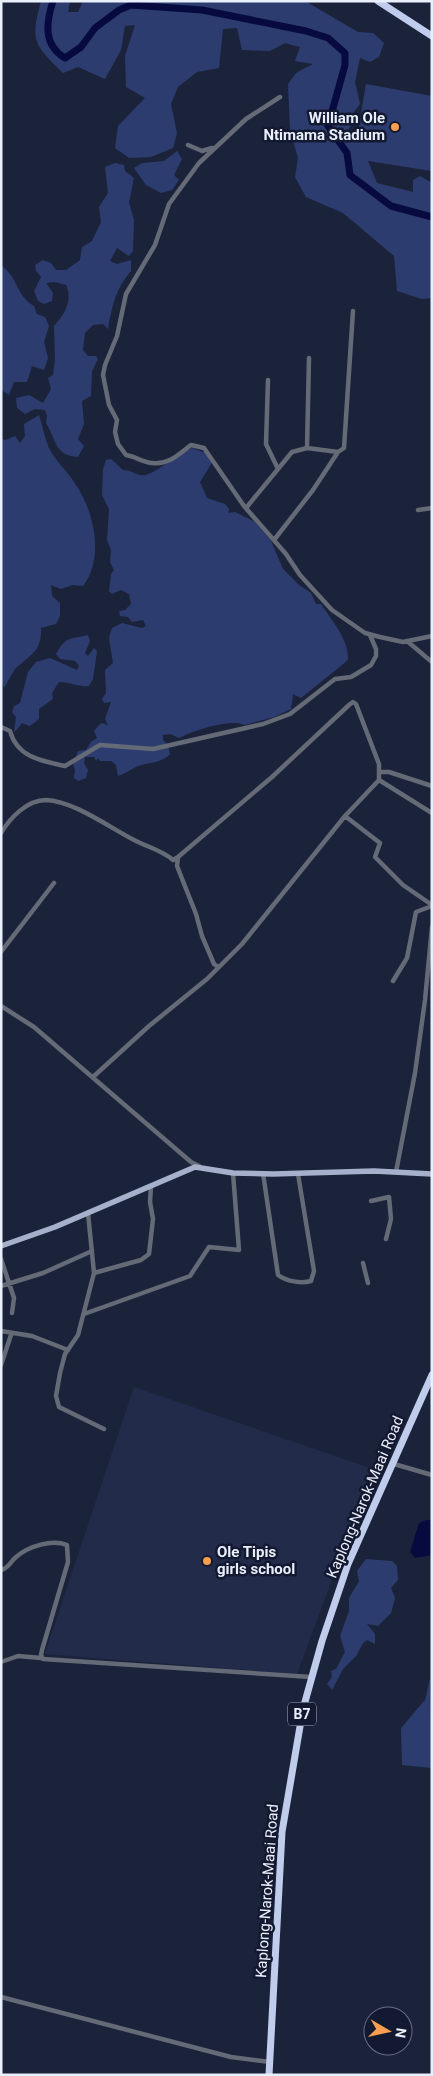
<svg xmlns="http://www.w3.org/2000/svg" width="433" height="2076" font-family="Roboto,sans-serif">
	<rect width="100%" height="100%" fill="#1b233b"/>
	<path fill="#222c4a" d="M 134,1387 L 373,1469 L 297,1674 L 45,1654 Z"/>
	<path fill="#2d3c6f" d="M 41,1 L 70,1 L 68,12 L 78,12 L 83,1 L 305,1 L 358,32 L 373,33 L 384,43 L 379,57 L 370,62 L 360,58 L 355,82 L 360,104 L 354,112 L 348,132 L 357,137 L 366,84 L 432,96 L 432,171 L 368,161 L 377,183 L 413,192 L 413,180 L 420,176 L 432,183 L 432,298 L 422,299 L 397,291 L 394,256 L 343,213 L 306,197 L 295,177 L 298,158 L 290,130 L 288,84 L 296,73 L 313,64 L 295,61 L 300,47 L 285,43 L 270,51 L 242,50 L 237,28 L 223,29 L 219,68 L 197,72 L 178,87 L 171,104 L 177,133 L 173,148 L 151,157 L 129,158 L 115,148 L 118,126 L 145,98 L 126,87 L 125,56 L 135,25 L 125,26 L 121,50 L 105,79 L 78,67 L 63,73 C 34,44 30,42 41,1 Z
		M 177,151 L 182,159 L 174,175 L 179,180 L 172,190 L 161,193 L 146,185 L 134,168 L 142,163 L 164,161 Z
		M 115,163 L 124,165 L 125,171 L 134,178 L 129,202 L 134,220 L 133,251 L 129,256 L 117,248 L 110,261 L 117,264 L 131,260 L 131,271 C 116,288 112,306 108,329 L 103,324 L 93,325 L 85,333 L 83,350 L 88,356 L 96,356 L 98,359 L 92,371 L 91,396 L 82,401 L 84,424 L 78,439 L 84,446 L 78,457 C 54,455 57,441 46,423 L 47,416 L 45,410 L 35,409 L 25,414 L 17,408 L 16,398 L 29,395 L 43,403 L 51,389 L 48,378 L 53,375 L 55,360 L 54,326 C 65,314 73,300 66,285 L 55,282 L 46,283 L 53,293 L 52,301 L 44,304 L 38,301 L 34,291 L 41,277 L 36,271 L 35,265 L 43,260 L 51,263 L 56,270 L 66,270 L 80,260 L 82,247 L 92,241 L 101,222 L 99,207 L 108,193 L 105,167 Z
		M 1,265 C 18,277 16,296 34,306 L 37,314 L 45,317 L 49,326 L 44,342 L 48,358 L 44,370 L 32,366 L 27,382 L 14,382 L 9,395 L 1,390 Z
		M 39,415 C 43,427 45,441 51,452 C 57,462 65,469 72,479 C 93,507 106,556 83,586 L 73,585 L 61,589 L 51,585 L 52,596 L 60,603 L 60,616 L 56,624 L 41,628 C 42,650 32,654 17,667 C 12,672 8,682 4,688 L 1,679 L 1,439 L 6,440 L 15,436 L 20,443 L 25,436 L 24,424 Z
		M 192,448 L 206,453 L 213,461 L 200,482 L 207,498 L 225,504 L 229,509 L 228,513 L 235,512 L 255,522 L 271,541 L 283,569 L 299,585 L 311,593 L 316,604 L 321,604 C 331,620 349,639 348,660 L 301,698 L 293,694 L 291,709 L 274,717 L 245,725 C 232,718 194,730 179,738 L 170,734 L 163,735 L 163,740 L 168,745 L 170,754 C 161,764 147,762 136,767 C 129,770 125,774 118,776 L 116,765 L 111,761 L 100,761 L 98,758 L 96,761 L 94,757 L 85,757 L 84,763 L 88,770 L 86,778 L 78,781 L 74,778 L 75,770 L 73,764 L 78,751 L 86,750 L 91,742 L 97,738 L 94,731 L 101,723 L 108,725 L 105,719 L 111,702 L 104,703 L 102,699 L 106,693 L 105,670 L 113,663 L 109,638 L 112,628 L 122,623 L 142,628 L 146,626 L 143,620 L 132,622 L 128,617 L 120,616 L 119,611 L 125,610 L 131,604 L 129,594 L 121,590 L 112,594 L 109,591 L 111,574 L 114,570 L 110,562 L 111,550 L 107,540 L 109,509 L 102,495 L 103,469 L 106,460 L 111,459 L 123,470 C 132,470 138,477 146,475 C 162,470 177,452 192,448 Z
		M 88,635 L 90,641 L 85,653 L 88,656 L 94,648 L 97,651 L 93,679 L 89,686 C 78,687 70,682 59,682 L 52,693 L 53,699 L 39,709 L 39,719 L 30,726 L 22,723 L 14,733 L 16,717 L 12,712 L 14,706 L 20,703 L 28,672 L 36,662 L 50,658 L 77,670 L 79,666 L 75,661 L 60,659 L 56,654 C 67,635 69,640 88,635 Z
		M 366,1559 L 392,1561 L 397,1566 L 398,1580 L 391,1588 L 395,1598 L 391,1613 L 378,1626 L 367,1624 L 375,1634 L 375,1644 L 367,1640 L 363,1643 L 356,1656 L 343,1669 L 332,1690 L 327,1684 L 332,1677 L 331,1671 L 336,1669 L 345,1652 L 340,1636 L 349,1611 L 349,1598 L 359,1581 L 357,1571 Z
		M 430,1678 L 432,1768 L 402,1765 L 401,1728 L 425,1700 Z"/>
	<path fill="#060a3f" d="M 426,1520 L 432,1520 L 432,1555 L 415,1558 L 410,1552 L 419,1523 Z"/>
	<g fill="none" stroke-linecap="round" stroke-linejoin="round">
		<path stroke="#060a3f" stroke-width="7" d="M 53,1 C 46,23 43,45 65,58 L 81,47 L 95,28 L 119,10 L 131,5 L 202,10 L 306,31 L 328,38 L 345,53 L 345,65 L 328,126 L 347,153 L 350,175 L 391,206 L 432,217"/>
		<path stroke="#656a77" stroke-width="4.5" d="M 280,97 L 246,119 L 199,163 L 169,204 L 155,245 L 126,294 L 117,336 L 105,365 L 103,375 L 109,405 L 117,420 L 115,432 L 118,444 L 126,455 C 134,456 145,463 152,463 C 169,465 179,454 191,445 L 204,448 L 244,506 L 286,554 L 300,575 L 332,610 L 365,633 L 380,637 L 403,642 L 432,636
			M 188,145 L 202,151 L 212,148
			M 268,380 L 266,444 L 278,469
			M 307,448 L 309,358
			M 246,508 L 292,452 L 307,448 L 338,452
			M 418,510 L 432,508
			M 274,540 L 313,490 L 338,452 L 344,448 L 353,311
			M 407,641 L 432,662
			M 1,727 L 10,731 C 17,757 41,761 65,766 L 100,745 L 153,749 L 263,724 L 290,714 L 335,679 L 351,677 L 371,665 L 376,656 L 376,649 L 370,635
			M 381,772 L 389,772 L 432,786
			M 379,780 L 432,813
			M 345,816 L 380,843 L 375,857 L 403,885 L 432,905
			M 1,833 C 10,818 27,800 46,800 C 74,801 110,828 136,841 C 148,847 163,851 173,860 L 178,857 L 177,866 L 196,914 L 202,936 L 214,964 L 218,967
			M 1,952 L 54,883
			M 393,981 L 407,958 L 416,912 L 432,906
			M 1,1006 L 34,1027 L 191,1162 L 199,1166
			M 93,1077 L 149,1026 L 207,979 L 242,944 L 345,816 L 379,780 L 379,764 L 356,704 L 353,702 L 349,705 L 272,777 L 178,857
			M 396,1172 L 415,1073 L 425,1000 L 432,927
			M 263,1173 L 278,1275 C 286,1281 301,1284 311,1281 L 314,1271 L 298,1174
			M 371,1201 L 389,1197 L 391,1219 L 386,1239
			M 88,1213 L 94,1273 L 78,1335 L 65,1354 L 60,1373 L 56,1396 L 59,1407 L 104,1429
			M 1,1259 L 14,1298 L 12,1313
			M 363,1263 L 368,1283
			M 94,1273 L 141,1260 L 149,1254 L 153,1219 L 150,1202 L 151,1186
			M 1,1286 L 43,1273 L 92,1251
			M 84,1314 L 190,1276 L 209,1247 L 239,1250 L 233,1173
			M 1,1331 L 32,1336 L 68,1350
			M 1,1365 L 11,1335
			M 394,1464 L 432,1475
			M 1,1570 C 9,1568 10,1562 16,1557 C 29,1546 52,1539 67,1545 L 68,1562 L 42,1650 L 41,1655 L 43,1659 L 311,1677
			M 1,1662 L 18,1656 L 41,1658
			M 1,1997 L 231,2057 L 270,2062"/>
		<path stroke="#a6b0cb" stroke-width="5.5" d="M 1,1246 L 55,1227 L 195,1167 L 233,1173 L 273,1174 L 374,1171 L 432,1174"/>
		<path stroke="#c0ccec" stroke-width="7" d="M 378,1 L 432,36
			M 269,2075 L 282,1832 L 303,1709 L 322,1641 L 348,1564 L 432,1375"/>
	</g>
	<g fill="#fa9f4f" stroke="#121931" stroke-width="2">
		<circle cx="395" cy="127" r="5"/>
		<circle cx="207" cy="1561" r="5"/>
	</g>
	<g text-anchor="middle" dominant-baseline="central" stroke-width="5" stroke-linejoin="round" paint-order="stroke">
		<rect fill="#121931" stroke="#a9afbf" stroke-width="1" x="288" y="1702.5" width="28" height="23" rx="4"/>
		<g font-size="14" font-weight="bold" fill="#eaeffc">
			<text x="302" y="1714">B7</text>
		</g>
		<g font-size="15" font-weight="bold" fill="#eaeffc" stroke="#121931" text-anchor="end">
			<text x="385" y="118">William Ole<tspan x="385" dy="17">Ntimama Stadium</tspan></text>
			<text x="217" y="1552" text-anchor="start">Ole Tipis<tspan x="217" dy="17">girls school</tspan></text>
		</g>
		<g font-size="15" fill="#eaeffc" stroke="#121931">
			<text transform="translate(365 1497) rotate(-67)">Kaplong-Narok-Maai Road</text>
			<text transform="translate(267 1891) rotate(-86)">Kaplong-Narok-Maai Road</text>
		</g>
	</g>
	<rect width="433" height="2076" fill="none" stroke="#eaeffc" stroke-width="5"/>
	<g transform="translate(388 2031) rotate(99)"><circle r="24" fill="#121931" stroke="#686f82"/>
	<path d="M0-4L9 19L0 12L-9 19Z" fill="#fa9f4f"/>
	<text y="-8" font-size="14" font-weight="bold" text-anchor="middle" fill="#eaeffc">N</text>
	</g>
</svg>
